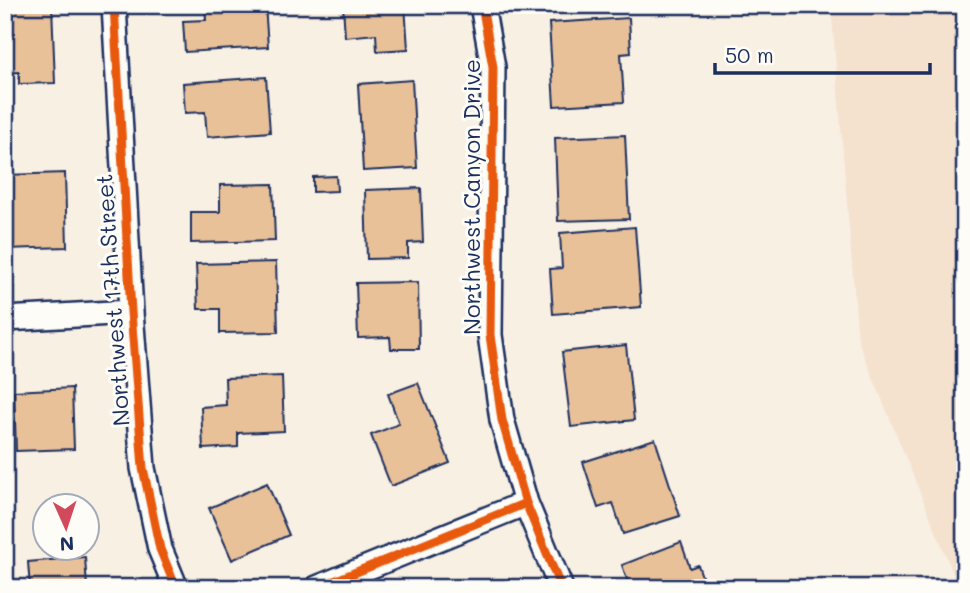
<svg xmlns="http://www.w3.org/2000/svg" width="970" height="593" font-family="Mali,sans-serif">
	<rect width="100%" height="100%" fill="#f9f0e4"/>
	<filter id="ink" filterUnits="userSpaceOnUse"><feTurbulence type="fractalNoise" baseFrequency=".0143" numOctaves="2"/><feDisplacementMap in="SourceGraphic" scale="14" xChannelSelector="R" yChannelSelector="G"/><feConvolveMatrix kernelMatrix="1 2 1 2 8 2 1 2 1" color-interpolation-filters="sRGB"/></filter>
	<g filter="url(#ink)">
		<path fill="#f4e2ce" d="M 831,5 L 965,5 L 965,588 L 959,588 L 858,341 Z"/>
		<path fill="#e9c199" stroke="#1b2f5e" stroke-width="2" d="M 5,5 L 52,5 L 55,83 L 19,84 L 19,72 L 5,73 Z
			M 205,5 L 265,5 L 268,47 L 185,52 L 183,21 L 206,20 Z
			M 343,5 L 405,5 L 408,49 L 377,51 L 376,34 L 345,37 Z
			M 536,5 L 599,5 L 600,11 L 537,13 Z
			M 629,18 L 631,53 L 621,54 L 624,102 L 554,106 L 549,23 Z
			M 266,77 L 270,132 L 207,137 L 205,112 L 185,113 L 183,83 Z
			M 412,80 L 417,168 L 363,171 L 358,84 Z
			M 625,135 L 629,219 L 558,221 L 555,138 Z
			M 65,173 L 67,247 L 5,249 L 5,175 Z
			M 336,176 L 337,191 L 313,192 L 313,177 Z
			M 273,184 L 275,241 L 191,243 L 191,212 L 220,212 L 220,185 Z
			M 421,188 L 423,242 L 408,243 L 408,258 L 367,259 L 365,190 Z
			M 635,227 L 641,307 L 553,314 L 550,269 L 562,268 L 560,233 Z
			M 276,262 L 278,332 L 220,333 L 220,309 L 198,309 L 196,264 Z
			M 418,282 L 419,349 L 391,349 L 390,337 L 358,338 L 356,283 Z
			M 626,345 L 634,420 L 571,427 L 562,352 Z
			M 282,376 L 284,431 L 238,433 L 238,447 L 203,449 L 201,407 L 226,405 L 225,378 Z
			M 418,383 L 450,463 L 391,486 L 371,435 L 399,424 L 388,394 Z
			M 72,388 L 74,449 L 16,451 L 14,391 Z
			M 655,439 L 680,516 L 623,534 L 613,503 L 598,508 L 583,462 Z
			M 267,483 L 289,535 L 232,560 L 209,508 Z
			M 681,542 L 690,568 L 698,565 L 706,588 L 630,588 L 622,565 Z
			M 85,557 L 87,588 L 30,588 L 28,562 Z"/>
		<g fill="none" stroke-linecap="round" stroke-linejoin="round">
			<g stroke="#1b2f5e" stroke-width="28">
				<path id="minor" d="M 114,5 L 131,312 L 143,468 L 160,549 L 176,588
					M 482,5 L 493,67 L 490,335 L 502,420 L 526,503 L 561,588
					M 5,319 L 131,312
					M 317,588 L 526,503"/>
			</g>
			<use href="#minor" stroke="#fdfcf7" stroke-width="23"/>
			<g stroke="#fdfcf7" stroke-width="13">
				<path id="cycleway" d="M 114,5 L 131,312 L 143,468 L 160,549 L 176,588
					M 482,5 L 493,67 L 490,335 L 502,420 L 526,503 L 561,588
					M 317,588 L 526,503"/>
			</g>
			<use href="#cycleway" stroke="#e8590c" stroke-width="9"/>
		</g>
	</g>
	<g text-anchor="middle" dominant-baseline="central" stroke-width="6" stroke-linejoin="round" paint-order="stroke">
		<g font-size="23" fill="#1b2f5e" stroke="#fdfcf7">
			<text transform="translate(471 197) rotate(-90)">Northwest Canyon Drive</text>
			<text transform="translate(112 300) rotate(-94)">Northwest 17th Street</text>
		</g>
	</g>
	<rect width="970" height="593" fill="none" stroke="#fdfcf7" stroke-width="28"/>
	<rect x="14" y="14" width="942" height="565" fill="none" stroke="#1b2f5e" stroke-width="2.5" filter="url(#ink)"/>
	<g transform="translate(66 527) rotate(177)"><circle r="33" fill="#fdfcf7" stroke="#a3aaba" stroke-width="2"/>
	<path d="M0-5L12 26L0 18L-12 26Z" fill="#d1495b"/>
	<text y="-10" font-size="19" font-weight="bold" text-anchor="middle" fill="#1b2f5e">N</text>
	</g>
	<path d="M715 63v10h215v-10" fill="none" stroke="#1b2f5e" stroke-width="3.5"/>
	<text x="725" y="63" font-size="21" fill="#1b2f5e" stroke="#fdfcf7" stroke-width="5" paint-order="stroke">50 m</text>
</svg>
